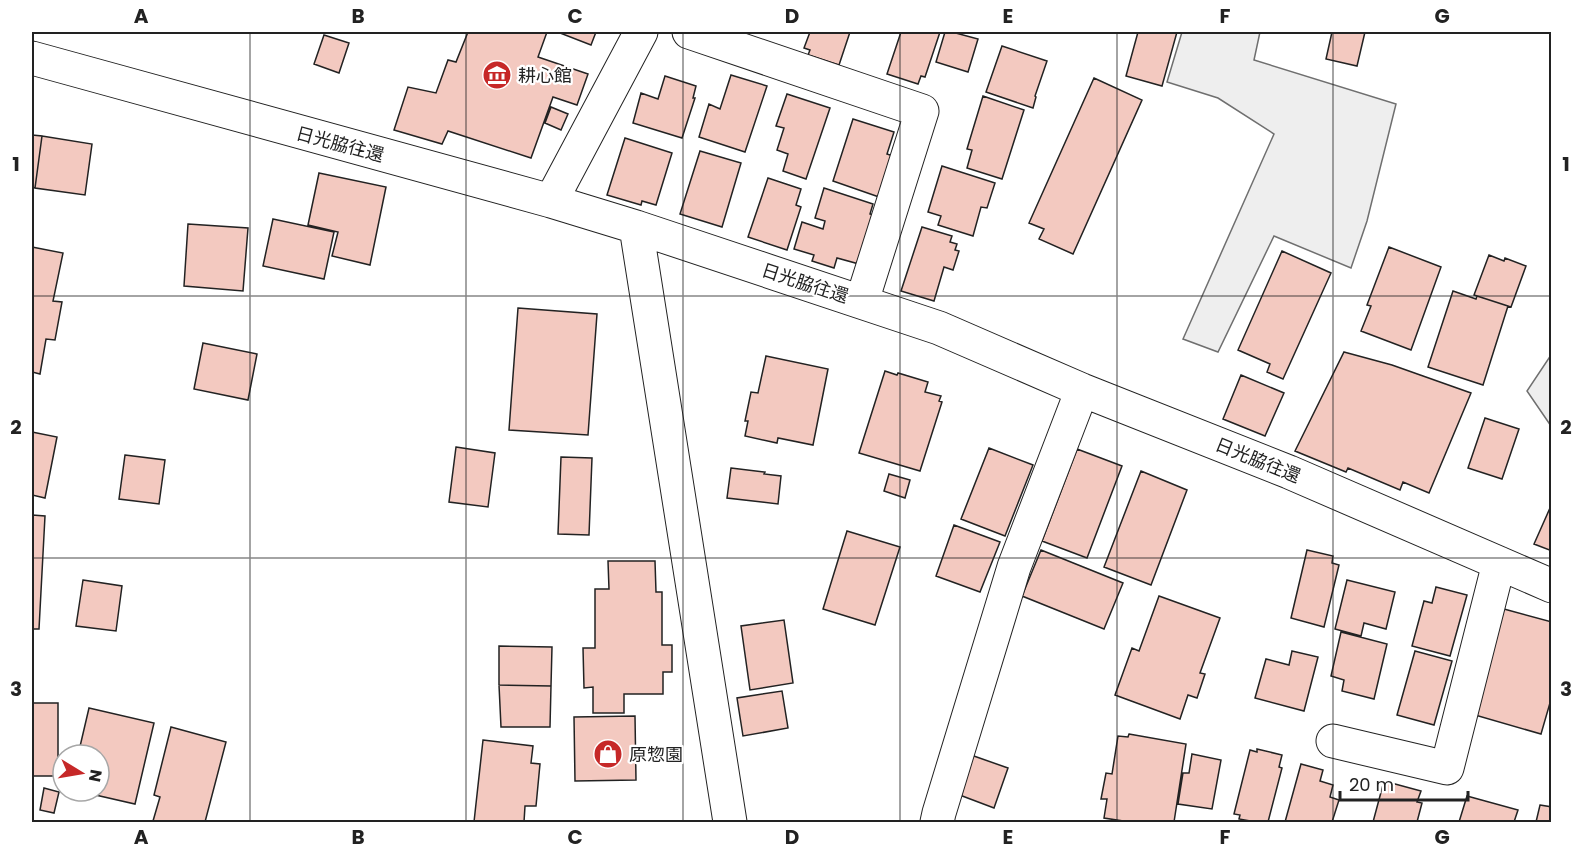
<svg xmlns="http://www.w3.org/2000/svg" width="1583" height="854" font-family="Poppins,'Noto Sans JP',sans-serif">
	<rect width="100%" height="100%" fill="#fff"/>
	<path fill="#eee" stroke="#6f6f6f" stroke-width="1.5" d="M 1182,32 L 1260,32 L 1254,60 L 1396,104 L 1367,221 L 1351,268 L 1274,236 L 1218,352 L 1183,339 L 1274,134 L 1218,98 L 1167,82 Z
		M 1551,355 L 1551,426 L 1527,391 Z"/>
	<path fill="#f3c9c0" stroke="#222" stroke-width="1.5" d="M 468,32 L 547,32 L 538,57 L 588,74 L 577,105 L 553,97 L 531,158 L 448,131 L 442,144 L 394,130 L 408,87 L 436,93 L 448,60 L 456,62 Z
		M 560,32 L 596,32 L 591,45 L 560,33 Z
		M 810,32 L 850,32 L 839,65 L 808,55 L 810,50 L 804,48 Z
		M 901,32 L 940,32 L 925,77 L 921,76 L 918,84 L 887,74 Z
		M 945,32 L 952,32 L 978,39 L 968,72 L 936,62 Z
		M 1138,32 L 1177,32 L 1162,86 L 1126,76 Z
		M 1332,32 L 1365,32 L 1357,66 L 1326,59 Z
		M 324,35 L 349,43 L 339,73 L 314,64 Z
		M 1002,46 L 1047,61 L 1035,96 L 1036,97 L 1033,108 L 986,92 Z
		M 731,75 L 767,86 L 745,152 L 699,137 L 709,104 L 720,109 Z
		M 665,76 L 696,86 L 693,98 L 695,98 L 682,138 L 633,123 L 641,93 L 658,99 Z
		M 1094,78 L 1142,100 L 1073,254 L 1039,239 L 1044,229 L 1029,223 Z
		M 787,94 L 830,108 L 806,179 L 783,171 L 788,154 L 777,150 L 784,128 L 776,126 Z
		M 983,96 L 1024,110 L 1002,179 L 967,168 L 972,150 L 967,149 Z
		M 551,107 L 568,114 L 561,130 L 545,123 Z
		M 853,119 L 894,132 L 887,154 L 893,156 L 879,197 L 833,181 Z
		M 32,135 L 42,136 L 35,188 L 32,187 Z
		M 42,136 L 92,144 L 85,195 L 35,188 Z
		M 625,138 L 672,153 L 656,205 L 642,201 L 641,205 L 607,195 Z
		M 700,151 L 741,163 L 722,227 L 680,214 Z
		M 942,166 L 995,183 L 987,208 L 981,207 L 973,236 L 938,225 L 941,216 L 928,212 Z
		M 319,173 L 386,187 L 370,265 L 332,256 L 338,232 L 308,225 Z
		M 768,178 L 801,189 L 796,205 L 801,207 L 787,250 L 748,237 Z
		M 824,188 L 873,204 L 870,214 L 874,215 L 859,264 L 837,258 L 834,268 L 812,261 L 814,255 L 794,249 L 802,222 L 823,229 L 825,221 L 815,218 Z
		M 273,219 L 334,232 L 324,279 L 263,266 Z
		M 188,224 L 248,228 L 243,291 L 184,286 Z
		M 922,227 L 952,236 L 950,242 L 957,244 L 955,250 L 959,251 L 953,270 L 944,267 L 934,301 L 901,291 Z
		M 32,247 L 63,253 L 53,301 L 62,302 L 55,340 L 46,339 L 40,374 L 32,372 Z
		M 1389,247 L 1441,267 L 1411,350 L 1361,331 L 1371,306 L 1367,305 Z
		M 1282,251 L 1331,273 L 1283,379 L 1267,372 L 1270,364 L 1238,350 Z
		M 1489,255 L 1504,261 L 1505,258 L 1526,266 L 1511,307 L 1474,295 Z
		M 1453,291 L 1476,299 L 1477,296 L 1508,306 L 1483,385 L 1428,367 Z
		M 518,308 L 597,314 L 588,435 L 509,430 Z
		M 203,343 L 257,354 L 248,400 L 194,389 Z
		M 1344,352 L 1392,365 L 1471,393 L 1429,493 L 1403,482 L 1400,490 L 1348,468 L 1346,472 L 1295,451 Z
		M 766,356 L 828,369 L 813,445 L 778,438 L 777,443 L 745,436 L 748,421 L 745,421 L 751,392 L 758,393 Z
		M 885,371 L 897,375 L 898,373 L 928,382 L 925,392 L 941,396 L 939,401 L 942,402 L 920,471 L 859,453 Z
		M 1241,375 L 1284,393 L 1265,436 L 1223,419 Z
		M 1485,418 L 1519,429 L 1502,479 L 1468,468 Z
		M 32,432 L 57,437 L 45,498 L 32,495 Z
		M 456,447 L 495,453 L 488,507 L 449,502 Z
		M 989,448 L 1033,465 L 1005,536 L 961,519 Z
		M 1077,449 L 1122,466 L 1087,558 L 1042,541 Z
		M 125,455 L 165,460 L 159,504 L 119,499 Z
		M 561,457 L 592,458 L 589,535 L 558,534 Z
		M 731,468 L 765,472 L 764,474 L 781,476 L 778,504 L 727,498 Z
		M 1141,471 L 1187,490 L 1151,585 L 1104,567 Z
		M 889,474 L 910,480 L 905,498 L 884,491 Z
		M 1550,508 L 1552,508 L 1552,551 L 1534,544 Z
		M 32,515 L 45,516 L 39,629 L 32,629 Z
		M 954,525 L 1000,542 L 980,592 L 936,576 Z
		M 847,531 L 900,547 L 875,625 L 823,609 Z
		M 1041,550 L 1123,583 L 1104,629 L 1022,596 Z
		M 1307,550 L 1333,556 L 1332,563 L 1339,565 L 1324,627 L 1291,618 Z
		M 608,561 L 655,561 L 656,592 L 662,592 L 662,645 L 672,645 L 672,672 L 663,672 L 663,694 L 624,694 L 624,713 L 593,713 L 593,687 L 584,688 L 583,648 L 595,648 L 595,589 L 609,589 Z
		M 83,580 L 122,586 L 116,631 L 76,626 Z
		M 1347,580 L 1395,592 L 1386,629 L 1364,623 L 1361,636 L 1335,629 Z
		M 1436,587 L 1467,595 L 1450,656 L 1412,646 L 1424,601 L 1432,603 Z
		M 1159,596 L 1220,618 L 1200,673 L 1205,674 L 1197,698 L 1188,695 L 1180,719 L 1115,695 L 1132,648 L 1139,651 Z
		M 1504,609 L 1552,622 L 1552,696 L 1541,734 L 1475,715 Z
		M 784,620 L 793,683 L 750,690 L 741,626 Z
		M 1341,632 L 1387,644 L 1374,699 L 1342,691 L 1344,680 L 1331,676 Z
		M 499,646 L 552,647 L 551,686 L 499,685 Z
		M 1292,651 L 1318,657 L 1304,711 L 1255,698 L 1266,659 L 1289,665 Z
		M 1415,651 L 1452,661 L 1434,725 L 1397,715 Z
		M 499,685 L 551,686 L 550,727 L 501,727 Z
		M 782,691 L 788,728 L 743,736 L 737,698 Z
		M 32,703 L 58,703 L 58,776 L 32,776 Z
		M 89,708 L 154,723 L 135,804 L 78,791 L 99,791 L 99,755 L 78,755 Z
		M 635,716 L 636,780 L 575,781 L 574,717 Z
		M 171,727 L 226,742 L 205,822 L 158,822 L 153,821 L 160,797 L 154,795 Z
		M 1129,734 L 1186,744 L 1174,822 L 1130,822 L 1104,818 L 1107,799 L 1101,799 L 1106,773 L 1112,774 L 1118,736 L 1128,737 Z
		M 483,740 L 533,746 L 531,763 L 540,764 L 536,806 L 525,806 L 524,822 L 474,822 Z
		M 1257,749 L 1282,755 L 1279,767 L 1282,768 L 1268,822 L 1256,822 L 1239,819 L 1240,815 L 1234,814 L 1250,750 L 1257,752 Z
		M 1192,754 L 1221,760 L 1212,809 L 1178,804 L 1183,773 L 1189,773 Z
		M 971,755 L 1008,768 L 994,808 L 957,794 Z
		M 1301,764 L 1323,770 L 1320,781 L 1333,785 L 1330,797 L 1339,800 L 1332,822 L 1285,822 Z
		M 1384,781 L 1421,791 L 1417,802 L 1422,803 L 1417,822 L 1373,822 Z
		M 44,788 L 59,792 L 54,813 L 40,810 Z
		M 1467,796 L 1518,810 L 1514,822 L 1459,822 Z
		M 1540,805 L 1552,807 L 1552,822 L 1536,822 Z"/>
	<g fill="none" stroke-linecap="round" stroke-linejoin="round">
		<g stroke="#222" stroke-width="35">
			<path id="minor" d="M 689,32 L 922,111 L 862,301
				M 32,58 L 551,201 L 636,227 L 939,328 L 1082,390 L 1289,472 L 1552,586
				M 551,201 L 641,32
				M 636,227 L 730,822
				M 1333,741 L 1447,768 L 1499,563
				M 937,822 L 939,813 L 1014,567 L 1082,390"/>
		</g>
		<use href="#minor" stroke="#fff" stroke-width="33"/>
	</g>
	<path fill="none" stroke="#222" stroke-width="1.5" stroke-opacity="0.55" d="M 250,32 L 250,822M 466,32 L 466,822M 683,32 L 683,822M 900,32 L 900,822M 1117,32 L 1117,822M 1333,32 L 1333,822M 32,296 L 1552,296M 32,558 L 1552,558"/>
	<defs>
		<g id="museum-disc" transform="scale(1.5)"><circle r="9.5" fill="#c62828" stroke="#fff"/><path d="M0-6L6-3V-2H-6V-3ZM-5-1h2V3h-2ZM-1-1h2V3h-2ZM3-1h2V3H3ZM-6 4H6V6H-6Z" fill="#fff"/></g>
		<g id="shop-disc" transform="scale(1.5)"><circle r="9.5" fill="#c62828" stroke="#fff"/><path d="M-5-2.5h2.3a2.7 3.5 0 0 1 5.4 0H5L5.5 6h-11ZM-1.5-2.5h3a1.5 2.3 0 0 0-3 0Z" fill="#fff"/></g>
	</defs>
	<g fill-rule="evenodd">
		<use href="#museum-disc" x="497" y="75"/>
		<use href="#shop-disc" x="608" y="754"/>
	</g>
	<g text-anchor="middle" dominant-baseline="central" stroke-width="4.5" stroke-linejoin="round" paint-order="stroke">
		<g font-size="18" fill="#222" stroke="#fff" text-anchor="start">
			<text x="518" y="75">耕心館</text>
			<text x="629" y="754">原惣園</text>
		</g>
		<g font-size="18" fill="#222" stroke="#fff">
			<text transform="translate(340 144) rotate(15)">日光脇往還</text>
			<text transform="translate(805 283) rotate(18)">日光脇往還</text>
			<text transform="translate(1258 460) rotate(22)">日光脇往還</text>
		</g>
	</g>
	<rect width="1583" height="854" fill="none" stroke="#ffffff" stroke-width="66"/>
	<g transform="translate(81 773) rotate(101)"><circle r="28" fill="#ffffff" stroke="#a7a7a7" stroke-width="1.5"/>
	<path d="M0-4.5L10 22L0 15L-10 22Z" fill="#c62828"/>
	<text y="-9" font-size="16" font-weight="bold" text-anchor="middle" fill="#222222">N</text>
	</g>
	<path d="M1340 791v9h128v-9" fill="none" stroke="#222222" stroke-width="3"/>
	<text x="1349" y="791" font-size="18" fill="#222222" stroke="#ffffff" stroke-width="4.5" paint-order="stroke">20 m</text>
	<rect x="33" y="33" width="1517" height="788" fill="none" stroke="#222" stroke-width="2"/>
	<g font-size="20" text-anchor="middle" font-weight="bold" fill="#222">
		<text x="141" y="23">A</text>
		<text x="358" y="23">B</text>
		<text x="575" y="23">C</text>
		<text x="792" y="23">D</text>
		<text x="1008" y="23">E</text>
		<text x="1225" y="23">F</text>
		<text x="1442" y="23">G</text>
		<text x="16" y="171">1</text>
		<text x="1566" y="171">1</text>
		<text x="16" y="434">2</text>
		<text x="1566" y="434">2</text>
		<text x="16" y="696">3</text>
		<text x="1566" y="696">3</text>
		<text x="141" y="844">A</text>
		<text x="358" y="844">B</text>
		<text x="575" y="844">C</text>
		<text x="792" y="844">D</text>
		<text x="1008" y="844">E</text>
		<text x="1225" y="844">F</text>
		<text x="1442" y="844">G</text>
	</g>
</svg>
